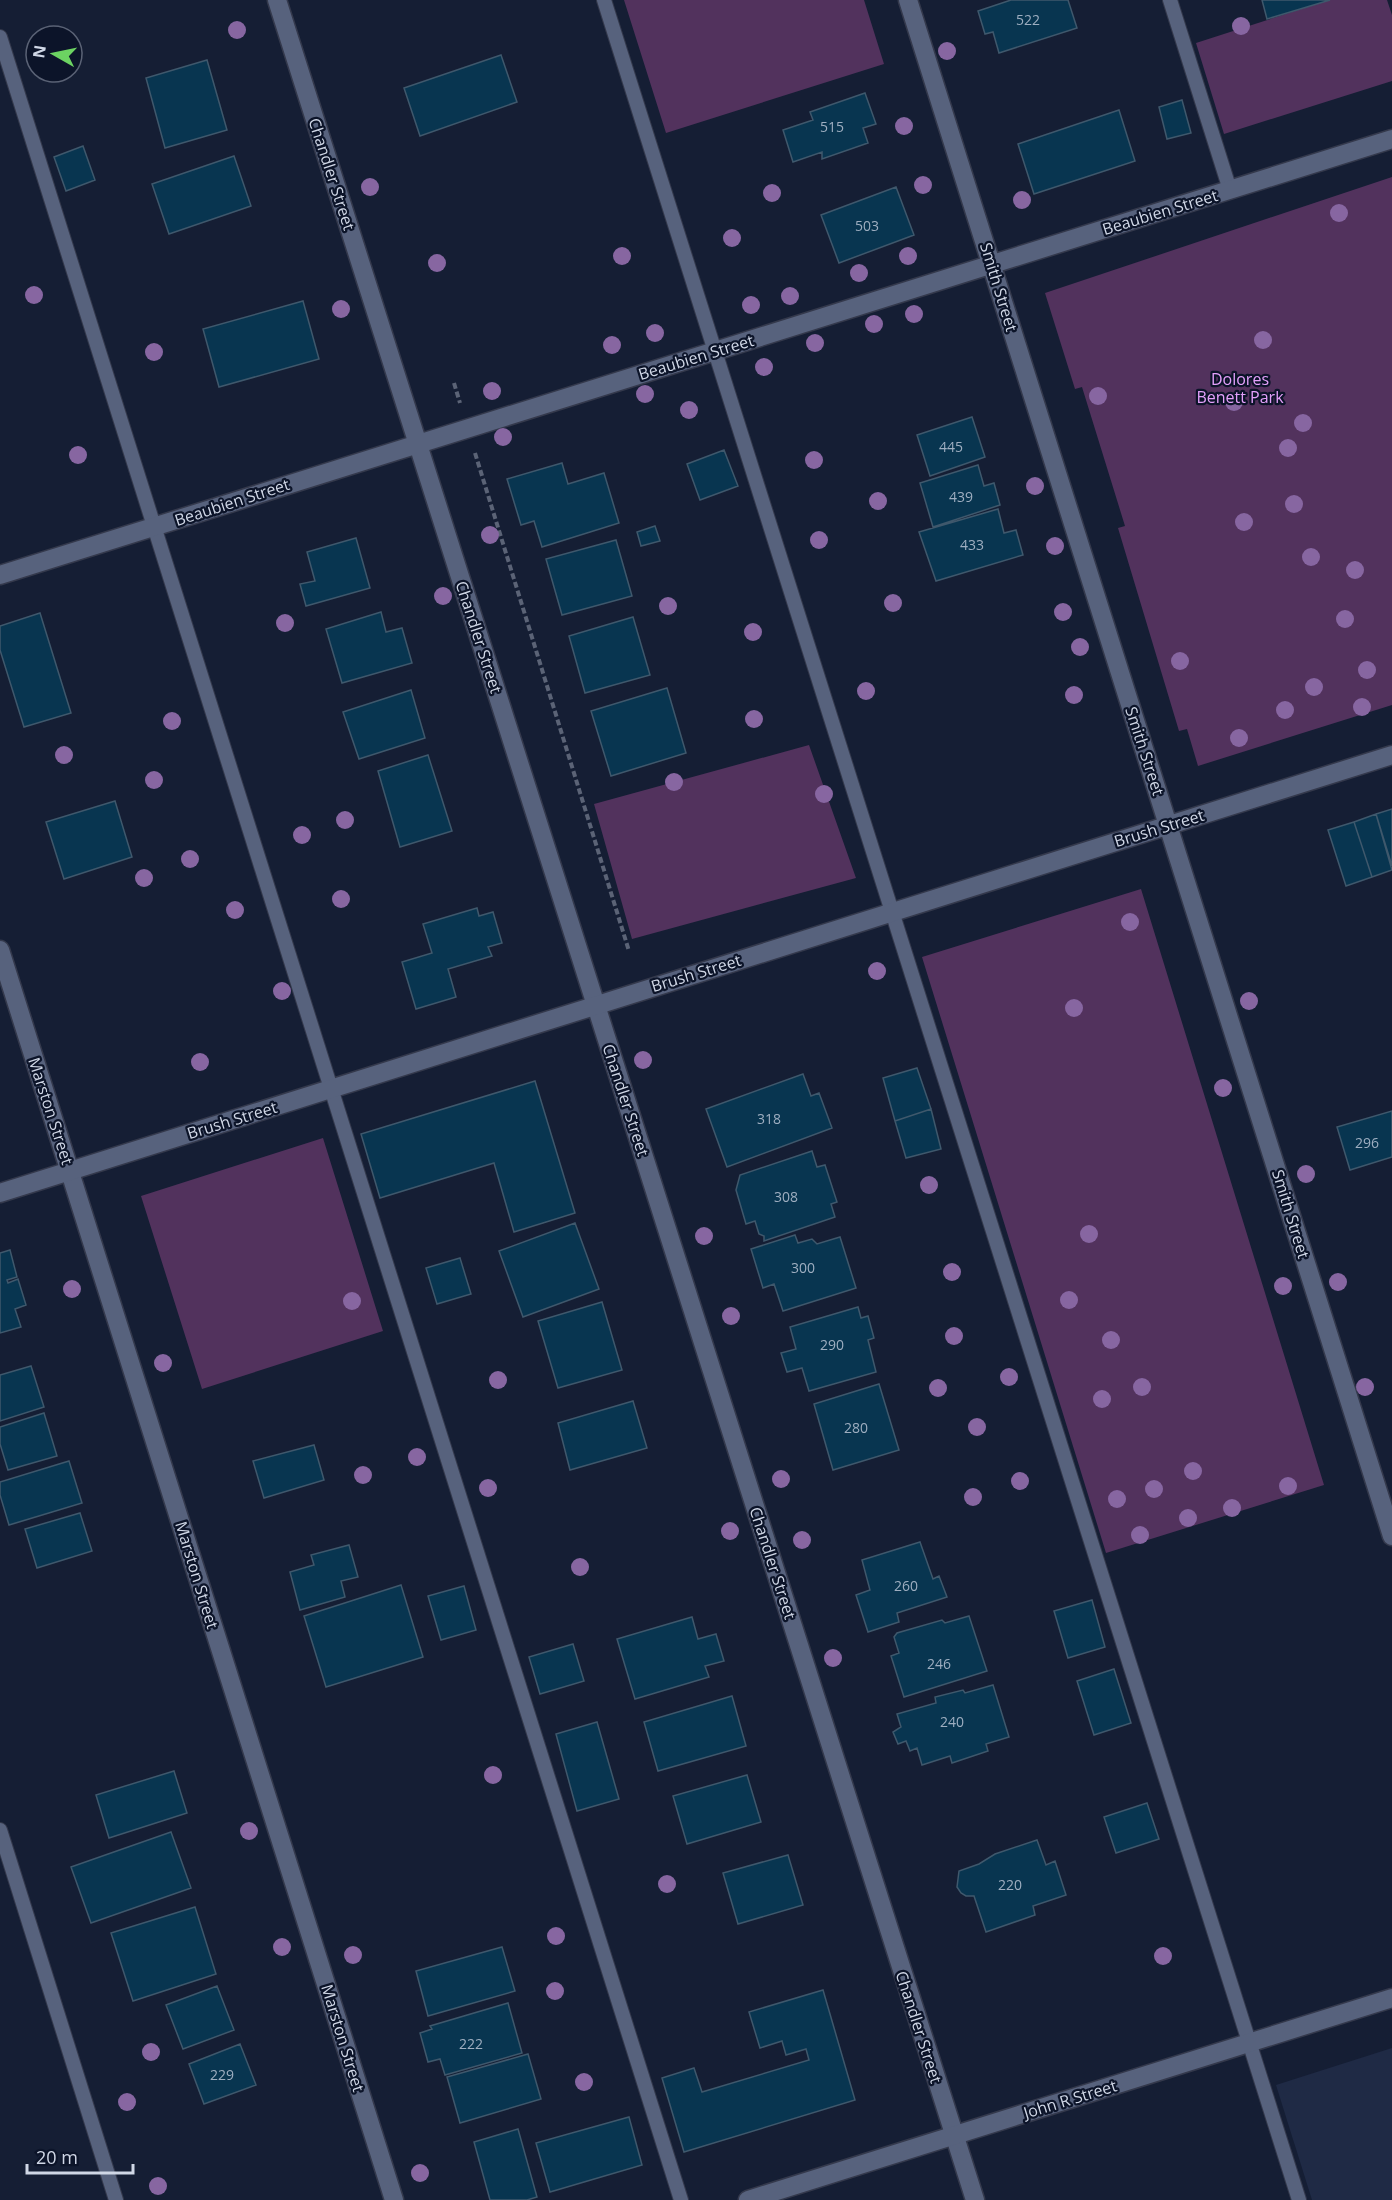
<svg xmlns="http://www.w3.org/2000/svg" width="1392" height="2200" font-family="'Open Sans',sans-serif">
	<rect width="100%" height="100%" fill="#151e34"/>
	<path fill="#1f2a45" d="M 1392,2048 L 1392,2200 L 1312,2200 L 1276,2085 Z"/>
	<path fill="#52325d" d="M 624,0 L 864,0 L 884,64 L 666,133 Z
		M 1329,0 L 1387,0 L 1392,15 L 1392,81 L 1224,134 L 1196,43 Z
		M 1392,177 L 1392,705 L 1198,766 L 1187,729 L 1179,731 L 1118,528 L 1125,526 L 1082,387 L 1075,389 L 1045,293 Z
		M 809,745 L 856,878 L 632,939 L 594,804 Z
		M 1141,889 L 1324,1485 L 1106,1553 L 922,957 Z
		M 323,1138 L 383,1331 L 202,1389 L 141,1196 Z"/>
	<path fill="#083550" stroke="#3f586c" stroke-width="1.5" d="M 1011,0 L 1068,0 L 1077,28 L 999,53 L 993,32 L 985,34 L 978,11 Z
		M 1262,0 L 1330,0 L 1267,19 Z
		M 501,55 L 517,102 L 420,136 L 404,88 Z
		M 207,60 L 227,130 L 165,148 L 146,78 Z
		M 865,93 L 876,124 L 863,128 L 868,143 L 822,159 L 822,152 L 793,162 L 783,130 L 813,120 L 810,112 Z
		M 1182,100 L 1191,133 L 1167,139 L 1159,107 Z
		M 1119,110 L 1135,161 L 1034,194 L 1018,144 Z
		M 83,146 L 95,180 L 66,191 L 54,157 Z
		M 234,156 L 251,206 L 169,234 L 152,184 Z
		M 896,187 L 914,235 L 839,263 L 821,215 Z
		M 303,301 L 319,359 L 219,387 L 203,329 Z
		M 972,417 L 985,457 L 930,476 L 917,435 Z
		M 724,450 L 738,486 L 700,500 L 687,464 Z
		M 562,463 L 568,484 L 604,473 L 619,523 L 542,547 L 534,521 L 521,525 L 507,479 Z
		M 978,465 L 984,486 L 994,483 L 1000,505 L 933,527 L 920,483 Z
		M 998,509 L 1004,533 L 1016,530 L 1023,555 L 936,581 L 919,532 Z
		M 655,526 L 660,541 L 641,546 L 637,532 Z
		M 356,538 L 370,588 L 306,606 L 300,584 L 315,581 L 307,552 Z
		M 616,540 L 632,596 L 562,615 L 546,559 Z
		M 381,612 L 386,632 L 402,628 L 412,663 L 342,683 L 326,629 Z
		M 40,613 L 71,713 L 24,727 L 0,650 L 0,626 Z
		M 633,617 L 650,675 L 585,693 L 569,636 Z
		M 667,688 L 686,753 L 611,776 L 591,711 Z
		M 411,690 L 425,738 L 359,759 L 343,712 Z
		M 428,755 L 452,831 L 400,847 L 378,771 Z
		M 115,801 L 132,857 L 64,879 L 46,822 Z
		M 1392,809 L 1392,866 L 1376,814 Z
		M 1376,814 L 1392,870 L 1372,877 L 1354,822 Z
		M 1354,822 L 1372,877 L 1346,886 L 1328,830 Z
		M 477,908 L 479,916 L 493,912 L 502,943 L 488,947 L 492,956 L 448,969 L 456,997 L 416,1009 L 402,962 L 432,953 L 423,924 Z
		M 917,1068 L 931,1109 L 895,1121 L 883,1078 Z
		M 803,1074 L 811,1096 L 819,1093 L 832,1128 L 727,1167 L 706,1109 Z
		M 535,1081 L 575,1213 L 514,1232 L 494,1163 L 380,1198 L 361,1134 Z
		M 931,1109 L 941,1149 L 906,1158 L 895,1121 Z
		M 1392,1111 L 1392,1157 L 1350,1170 L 1337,1127 Z
		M 812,1151 L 817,1167 L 825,1165 L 837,1202 L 831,1204 L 835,1217 L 764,1241 L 764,1236 L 759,1234 L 755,1221 L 746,1224 L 736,1190 L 740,1175 Z
		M 575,1223 L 599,1289 L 523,1317 L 499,1251 Z
		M 795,1235 L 798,1243 L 812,1239 L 817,1244 L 840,1237 L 856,1288 L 783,1311 L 774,1284 L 763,1288 L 751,1249 Z
		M 10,1250 L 17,1277 L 7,1280 L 8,1283 L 18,1279 L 26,1305 L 15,1309 L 21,1327 L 0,1333 L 0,1253 Z
		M 460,1258 L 471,1294 L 437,1304 L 426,1268 Z
		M 602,1302 L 622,1370 L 558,1388 L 538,1321 Z
		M 858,1307 L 861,1318 L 868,1316 L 874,1338 L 868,1340 L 876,1372 L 809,1391 L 802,1368 L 787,1372 L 781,1353 L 796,1349 L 790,1327 Z
		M 31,1366 L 44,1407 L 0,1421 L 0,1375 Z
		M 879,1384 L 899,1450 L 833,1470 L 814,1404 Z
		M 633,1401 L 647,1448 L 570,1470 L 558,1423 Z
		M 44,1413 L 57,1456 L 8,1470 L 0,1444 L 0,1427 Z
		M 314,1445 L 324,1480 L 264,1498 L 253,1461 Z
		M 69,1461 L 82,1503 L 9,1525 L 0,1495 L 0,1482 Z
		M 80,1513 L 92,1551 L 37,1568 L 25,1529 Z
		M 920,1542 L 933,1579 L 939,1576 L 947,1597 L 897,1613 L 899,1622 L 868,1632 L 856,1595 L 870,1590 L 862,1560 Z
		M 349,1545 L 358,1577 L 341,1581 L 345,1597 L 300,1610 L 290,1572 L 314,1565 L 311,1555 Z
		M 401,1585 L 423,1657 L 326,1687 L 304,1616 Z
		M 464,1586 L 476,1630 L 441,1640 L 428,1596 Z
		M 1092,1600 L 1105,1647 L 1068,1658 L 1054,1611 Z
		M 969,1616 L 987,1671 L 904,1697 L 891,1656 L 899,1653 L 894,1637 L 897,1633 L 942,1620 L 945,1623 Z
		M 692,1617 L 698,1639 L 716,1634 L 724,1661 L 705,1666 L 709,1677 L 635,1699 L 617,1639 Z
		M 573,1644 L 584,1681 L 540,1694 L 529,1657 Z
		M 1114,1669 L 1131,1723 L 1094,1735 L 1077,1681 Z
		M 993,1685 L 1009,1737 L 986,1744 L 988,1751 L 952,1763 L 950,1756 L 922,1765 L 917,1748 L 910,1751 L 906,1741 L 898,1744 L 893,1732 L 901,1727 L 897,1714 L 936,1703 L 935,1697 L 963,1690 L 965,1693 Z
		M 732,1696 L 746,1746 L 658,1771 L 644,1722 Z
		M 597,1722 L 619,1799 L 577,1811 L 556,1734 Z
		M 174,1771 L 187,1813 L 109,1838 L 96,1795 Z
		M 747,1775 L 761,1822 L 687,1844 L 673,1796 Z
		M 1147,1803 L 1159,1839 L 1116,1853 L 1104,1817 Z
		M 171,1832 L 191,1888 L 91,1923 L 71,1867 Z
		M 1037,1840 L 1046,1865 L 1055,1861 L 1066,1895 L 1033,1906 L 1035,1915 L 986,1932 L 974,1896 L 966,1896 L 961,1893 L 957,1887 L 959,1871 L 979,1864 L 995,1854 Z
		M 788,1855 L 803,1905 L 738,1924 L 723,1873 Z
		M 195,1907 L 216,1974 L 133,2001 L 111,1933 Z
		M 502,1947 L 515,1991 L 428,2016 L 416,1971 Z
		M 217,1986 L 234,2030 L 183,2049 L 166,2005 Z
		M 823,1990 L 855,2100 L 684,2152 L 662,2078 L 694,2068 L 702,2092 L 809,2060 L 806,2049 L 786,2055 L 782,2041 L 760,2048 L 749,2012 Z
		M 508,2003 L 522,2053 L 445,2075 L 440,2059 L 428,2062 L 420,2033 L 432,2029 L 430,2026 Z
		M 240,2044 L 256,2085 L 204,2104 L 189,2064 Z
		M 528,2054 L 541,2099 L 460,2123 L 447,2077 Z
		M 629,2117 L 642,2165 L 550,2192 L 536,2143 Z
		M 518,2129 L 537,2197 L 527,2200 L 490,2200 L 474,2142 Z"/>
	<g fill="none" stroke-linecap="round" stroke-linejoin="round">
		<g stroke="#34394c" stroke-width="16">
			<path id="service" d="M 604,0 L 1299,2200
				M 1170,0 L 1230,190
				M 0,37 L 681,2200
				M 0,1830 L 116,2200"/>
		</g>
		<g stroke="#34394c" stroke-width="21">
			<path id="minor" d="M 277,0 L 975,2200
				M 908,0 L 1392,1536
				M 0,575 L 1392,139
				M 0,950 L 394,2200"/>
		</g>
		<g stroke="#34394c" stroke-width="21">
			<path id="tertiary" d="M 0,1193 L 1392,755
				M 748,2200 L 1392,1998"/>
		</g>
		<path stroke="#5b6376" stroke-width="4" stroke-dasharray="6 3" stroke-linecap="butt" d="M 454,383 L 460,403
			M 475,453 L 629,951"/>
		<use href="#service" stroke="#57627d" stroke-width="14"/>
		<use href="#minor" stroke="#57627d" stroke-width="18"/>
		<use href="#tertiary" stroke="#57627d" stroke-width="18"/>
	</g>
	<g fill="#8766a1">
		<circle cx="1241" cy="26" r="9"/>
		<circle cx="237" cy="30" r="9"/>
		<circle cx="947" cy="51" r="9"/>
		<circle cx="904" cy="126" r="9"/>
		<circle cx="923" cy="185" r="9"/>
		<circle cx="370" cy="187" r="9"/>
		<circle cx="772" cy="193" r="9"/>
		<circle cx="1022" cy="200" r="9"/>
		<circle cx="1339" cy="213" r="9"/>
		<circle cx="732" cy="238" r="9"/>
		<circle cx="622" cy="256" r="9"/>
		<circle cx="908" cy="256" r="9"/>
		<circle cx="437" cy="263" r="9"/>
		<circle cx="859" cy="273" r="9"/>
		<circle cx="34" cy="295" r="9"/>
		<circle cx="790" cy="296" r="9"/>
		<circle cx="751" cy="305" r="9"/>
		<circle cx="341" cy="309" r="9"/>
		<circle cx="914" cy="314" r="9"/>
		<circle cx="874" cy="324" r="9"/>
		<circle cx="655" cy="333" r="9"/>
		<circle cx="1263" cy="340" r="9"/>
		<circle cx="815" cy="343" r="9"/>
		<circle cx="612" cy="345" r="9"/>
		<circle cx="154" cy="352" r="9"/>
		<circle cx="764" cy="367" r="9"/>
		<circle cx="492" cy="391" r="9"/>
		<circle cx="645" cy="394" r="9"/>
		<circle cx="1098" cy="396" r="9"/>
		<circle cx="1234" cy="402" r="9"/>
		<circle cx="689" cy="410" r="9"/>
		<circle cx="1303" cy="423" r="9"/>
		<circle cx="503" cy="437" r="9"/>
		<circle cx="1288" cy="448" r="9"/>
		<circle cx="78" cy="455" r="9"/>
		<circle cx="814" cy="460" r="9"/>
		<circle cx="1035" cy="486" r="9"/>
		<circle cx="878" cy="501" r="9"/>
		<circle cx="1294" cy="504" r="9"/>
		<circle cx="1244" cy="522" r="9"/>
		<circle cx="490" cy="535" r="9"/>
		<circle cx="819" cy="540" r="9"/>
		<circle cx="1055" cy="546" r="9"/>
		<circle cx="1311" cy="557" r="9"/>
		<circle cx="1355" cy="570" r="9"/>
		<circle cx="443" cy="596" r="9"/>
		<circle cx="893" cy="603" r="9"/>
		<circle cx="668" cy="606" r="9"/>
		<circle cx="1063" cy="612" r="9"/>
		<circle cx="1345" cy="619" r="9"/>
		<circle cx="285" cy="623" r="9"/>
		<circle cx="753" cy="632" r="9"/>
		<circle cx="1080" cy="647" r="9"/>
		<circle cx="1180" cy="661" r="9"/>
		<circle cx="1367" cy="670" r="9"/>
		<circle cx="1314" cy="687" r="9"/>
		<circle cx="866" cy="691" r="9"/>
		<circle cx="1074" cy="695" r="9"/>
		<circle cx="1362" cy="707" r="9"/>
		<circle cx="1285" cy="710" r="9"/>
		<circle cx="754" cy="719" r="9"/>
		<circle cx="172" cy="721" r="9"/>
		<circle cx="1239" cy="738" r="9"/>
		<circle cx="64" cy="755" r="9"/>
		<circle cx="154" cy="780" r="9"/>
		<circle cx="674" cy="782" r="9"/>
		<circle cx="824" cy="794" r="9"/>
		<circle cx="345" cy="820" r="9"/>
		<circle cx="302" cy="835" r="9"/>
		<circle cx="190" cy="859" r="9"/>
		<circle cx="144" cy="878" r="9"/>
		<circle cx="341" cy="899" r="9"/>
		<circle cx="235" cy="910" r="9"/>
		<circle cx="1130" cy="922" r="9"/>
		<circle cx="877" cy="971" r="9"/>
		<circle cx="282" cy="991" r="9"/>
		<circle cx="1249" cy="1001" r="9"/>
		<circle cx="1074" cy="1008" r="9"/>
		<circle cx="643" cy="1060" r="9"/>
		<circle cx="200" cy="1062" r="9"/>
		<circle cx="1223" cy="1088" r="9"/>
		<circle cx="1306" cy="1174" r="9"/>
		<circle cx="929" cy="1185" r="9"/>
		<circle cx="1089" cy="1234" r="9"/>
		<circle cx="704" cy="1236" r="9"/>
		<circle cx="952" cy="1272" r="9"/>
		<circle cx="1338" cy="1282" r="9"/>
		<circle cx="1283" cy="1286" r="9"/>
		<circle cx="72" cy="1289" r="9"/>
		<circle cx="1069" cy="1300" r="9"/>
		<circle cx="352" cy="1301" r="9"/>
		<circle cx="731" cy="1316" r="9"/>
		<circle cx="954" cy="1336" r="9"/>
		<circle cx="1111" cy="1340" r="9"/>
		<circle cx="163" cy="1363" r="9"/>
		<circle cx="1009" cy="1377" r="9"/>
		<circle cx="498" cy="1380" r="9"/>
		<circle cx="1142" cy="1387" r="9"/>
		<circle cx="1365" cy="1387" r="9"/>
		<circle cx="938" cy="1388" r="9"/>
		<circle cx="1102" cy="1399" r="9"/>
		<circle cx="977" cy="1427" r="9"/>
		<circle cx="417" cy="1457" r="9"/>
		<circle cx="1193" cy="1471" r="9"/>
		<circle cx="363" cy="1475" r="9"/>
		<circle cx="781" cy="1479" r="9"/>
		<circle cx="1020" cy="1481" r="9"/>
		<circle cx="1288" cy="1486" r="9"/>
		<circle cx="488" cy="1488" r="9"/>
		<circle cx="1154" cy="1489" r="9"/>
		<circle cx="973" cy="1497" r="9"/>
		<circle cx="1117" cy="1499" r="9"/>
		<circle cx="1232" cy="1508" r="9"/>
		<circle cx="1188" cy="1518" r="9"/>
		<circle cx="730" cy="1531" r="9"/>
		<circle cx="1140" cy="1535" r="9"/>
		<circle cx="802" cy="1540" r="9"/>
		<circle cx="580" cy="1567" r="9"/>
		<circle cx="833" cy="1658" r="9"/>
		<circle cx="493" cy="1775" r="9"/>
		<circle cx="249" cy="1831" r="9"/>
		<circle cx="667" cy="1884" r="9"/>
		<circle cx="556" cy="1936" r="9"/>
		<circle cx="282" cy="1947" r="9"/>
		<circle cx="353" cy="1955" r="9"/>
		<circle cx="1163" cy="1956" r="9"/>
		<circle cx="555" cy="1991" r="9"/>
		<circle cx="151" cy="2052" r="9"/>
		<circle cx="584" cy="2082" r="9"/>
		<circle cx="127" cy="2102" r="9"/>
		<circle cx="420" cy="2173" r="9"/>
		<circle cx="158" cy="2186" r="9"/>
	</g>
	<g text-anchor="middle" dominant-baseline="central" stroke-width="4.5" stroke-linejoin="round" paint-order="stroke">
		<g font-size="14" fill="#9eaec0">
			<text x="1028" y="19">522</text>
			<text x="832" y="126">515</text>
			<text x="867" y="225">503</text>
			<text x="951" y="446">445</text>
			<text x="961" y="496">439</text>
			<text x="972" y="544">433</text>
			<text x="769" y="1118">318</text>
			<text x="1367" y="1142">296</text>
			<text x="786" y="1196">308</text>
			<text x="803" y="1267">300</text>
			<text x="832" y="1344">290</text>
			<text x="856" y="1427">280</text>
			<text x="906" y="1585">260</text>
			<text x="939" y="1663">246</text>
			<text x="952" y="1721">240</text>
			<text x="1010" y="1884">220</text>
			<text x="471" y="2043">222</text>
			<text x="222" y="2074">229</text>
		</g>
		<g font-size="16" fill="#d0d7e6" stroke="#0c1429">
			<text transform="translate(332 174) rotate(72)">Chandler Street</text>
			<text transform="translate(1160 212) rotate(-17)">Beaubien Street</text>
			<text transform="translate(999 287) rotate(73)">Smith Street</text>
			<text transform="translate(696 357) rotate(-17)">Beaubien Street</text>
			<text transform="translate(232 502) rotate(-18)">Beaubien Street</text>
			<text transform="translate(479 637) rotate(72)">Chandler Street</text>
			<text transform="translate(1145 751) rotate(72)">Smith Street</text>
			<text transform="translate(1159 828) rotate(-17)">Brush Street</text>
			<text transform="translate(696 973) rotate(-17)">Brush Street</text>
			<text transform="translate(626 1100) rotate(72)">Chandler Street</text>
			<text transform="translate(51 1111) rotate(72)">Marston Street</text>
			<text transform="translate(232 1120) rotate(-17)">Brush Street</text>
			<text transform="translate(1291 1214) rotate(73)">Smith Street</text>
			<text transform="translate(773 1563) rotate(72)">Chandler Street</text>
			<text transform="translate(197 1575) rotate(73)">Marston Street</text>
			<text transform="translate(919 2027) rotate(72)">Chandler Street</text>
			<text transform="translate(343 2038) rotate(73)">Marston Street</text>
			<text transform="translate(1070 2099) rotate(-17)">John R Street</text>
		</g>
		<g font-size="16" fill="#e4a0fb" stroke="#0c1429">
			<text x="1240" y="379">Dolores<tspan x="1240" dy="18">Benett Park</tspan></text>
		</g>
	</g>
	<g transform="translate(54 54) rotate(279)"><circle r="28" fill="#0c1429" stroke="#5a6275" stroke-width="1.5"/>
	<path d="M0-4.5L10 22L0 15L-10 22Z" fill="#6cd362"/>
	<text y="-9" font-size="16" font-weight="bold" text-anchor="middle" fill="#d0d7e6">N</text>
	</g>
	<path d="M27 2164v9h106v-9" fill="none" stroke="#d0d7e6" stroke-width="3"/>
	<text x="36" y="2164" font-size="18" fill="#d0d7e6" stroke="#0c1429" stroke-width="4.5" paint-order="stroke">20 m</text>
</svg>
